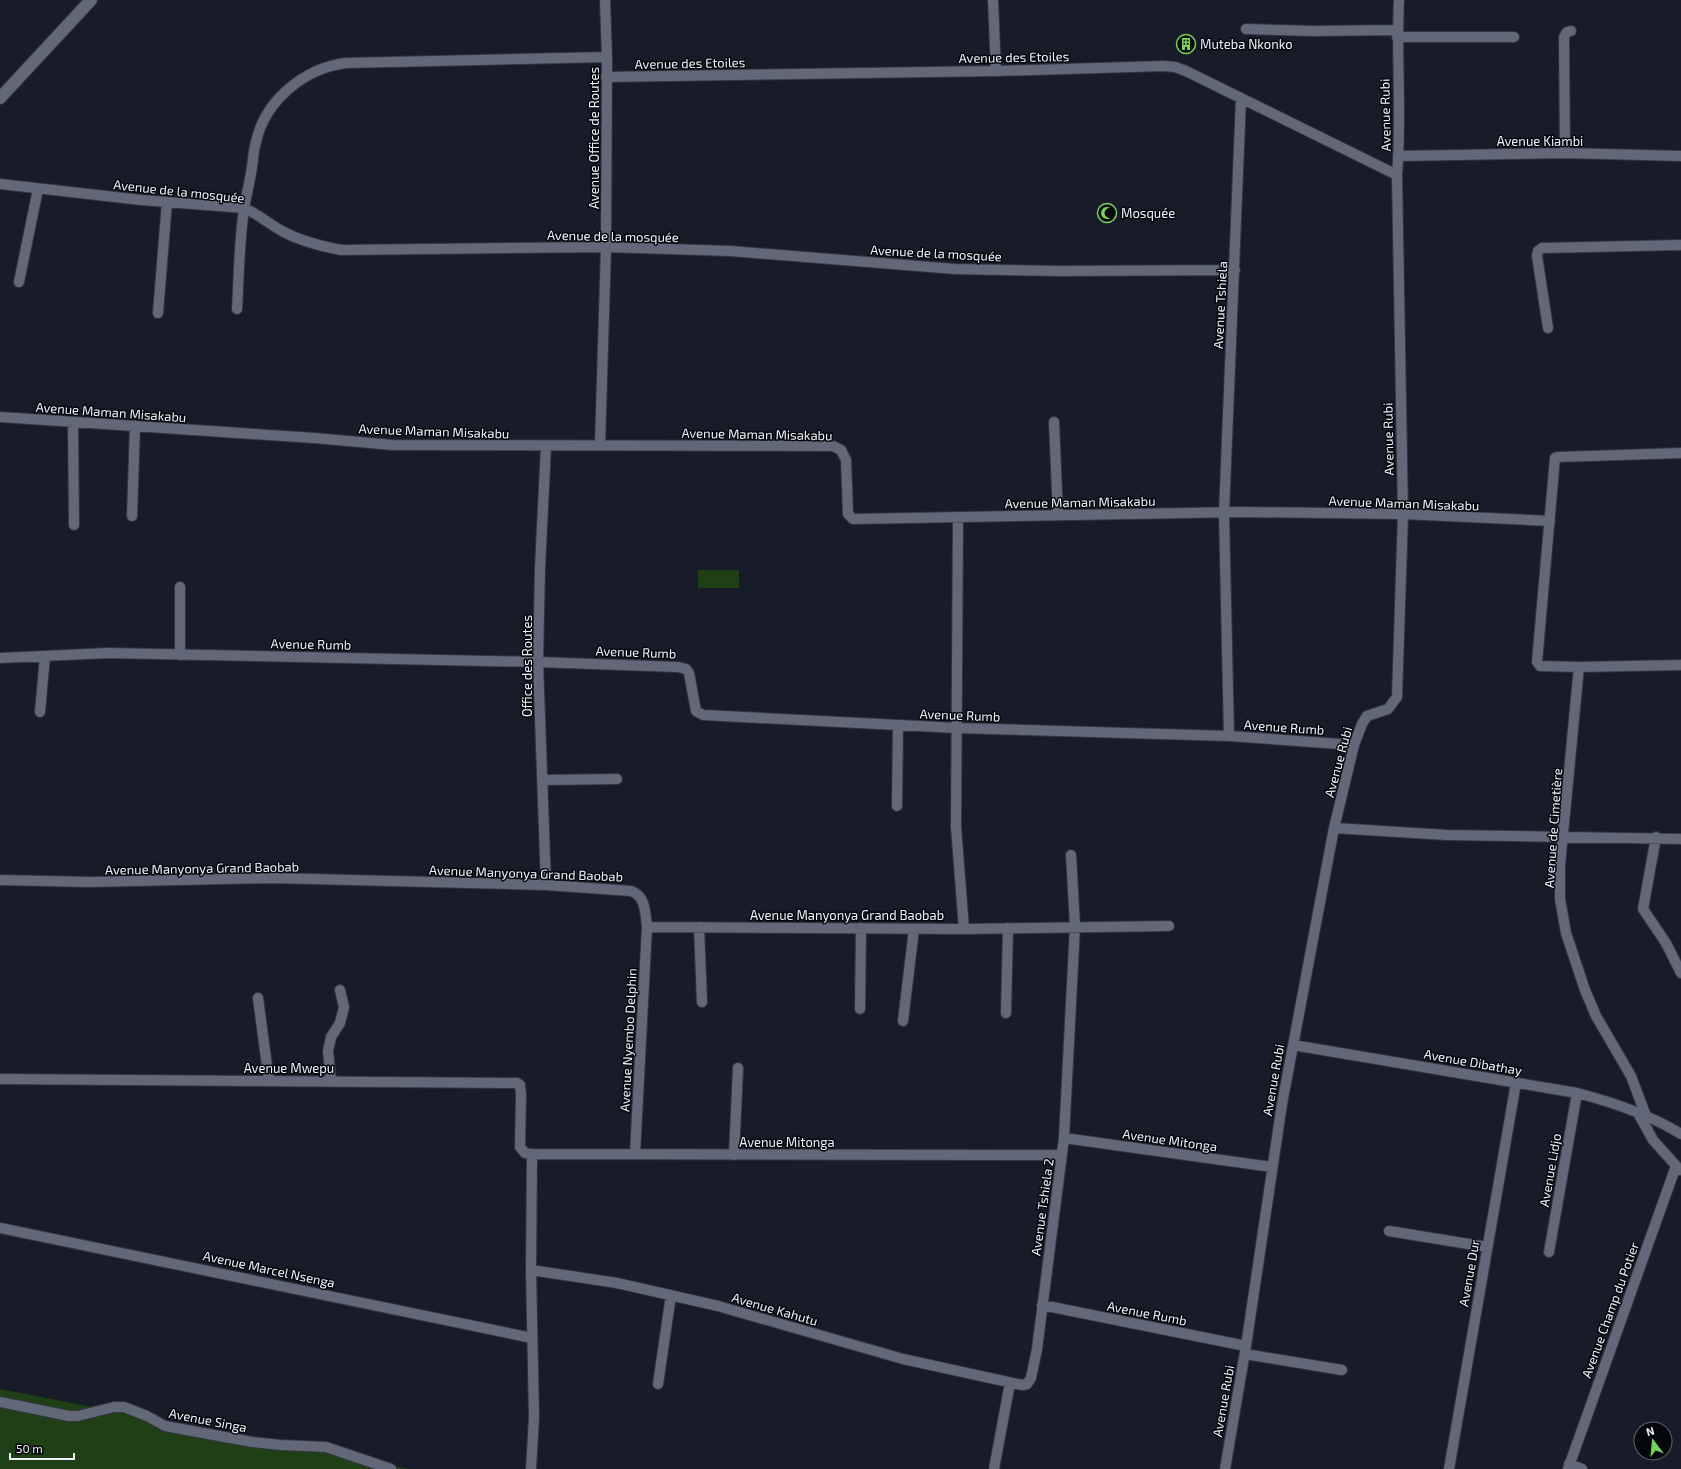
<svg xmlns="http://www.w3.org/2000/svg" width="1681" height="1469" font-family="'Exo 2',sans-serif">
	<rect width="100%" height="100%" fill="#181c28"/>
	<path fill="#1f3f16" d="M 698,570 L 739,570 L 739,588 L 698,588 Z
		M 0,1389 L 409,1469 L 0,1469 Z"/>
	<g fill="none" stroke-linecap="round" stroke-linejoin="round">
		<g stroke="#333540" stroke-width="12">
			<path id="minor" d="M 993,0 L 996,71
				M 1246,29 L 1313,31 L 1397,30
				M 1397,37 L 1514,37
				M 606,77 L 996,71 L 1163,66 L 1175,67 L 1186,71 L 1397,175
				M 1565,153 L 1564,37 L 1567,32 L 1571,31
				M 1399,156 L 1565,153 L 1681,156
				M 0,184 L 141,200 L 244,208 C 258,214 269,224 282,231 C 300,241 320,246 341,250 L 606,247 L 730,251 L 955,269 L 1060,271 L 1235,270
				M 19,282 L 38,189
				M 237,309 C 239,276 239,242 244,209 C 246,196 249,185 251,173 C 253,163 253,152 256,142 C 265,100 305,68 346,63 L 607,57
				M 158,313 L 167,202
				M 1548,328 L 1537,256 L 1538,251 L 1542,248 L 1681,245
				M 0,417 L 314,438 L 393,445 L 833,446 L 841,450 L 846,460 L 848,514 L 853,519 L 1241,512 L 1403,514 L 1550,521
				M 73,422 L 74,525
				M 1054,422 L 1058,515
				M 600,445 L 606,247 L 607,57 L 605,0
				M 546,446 L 540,568 L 538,662 L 546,885
				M 1681,453 L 1558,457 L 1555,458 L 1537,662 L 1540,666 L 1579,667 L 1681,665
				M 132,516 L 135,426
				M 958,517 L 956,827 L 964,929
				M 180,655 L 180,587
				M 0,658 L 108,653 L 538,662 L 678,667 L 686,669 L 689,673 L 696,711 L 703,715 L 957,728 L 1229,736 L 1354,745
				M 1579,667 L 1560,865 L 1560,899 L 1566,933 L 1585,990 L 1596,1016 L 1631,1076 L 1646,1116
				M 40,712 L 45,656
				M 1229,736 L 1224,513 L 1241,98
				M 542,780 L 617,779
				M 897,806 L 898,725
				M 1334,828 L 1447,835 L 1681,839
				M 1656,837 L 1643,909 L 1666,943 L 1681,973
				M 0,880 L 89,882 L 272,878 L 546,885 L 631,891 C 646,896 645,913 647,927 L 635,1154
				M 647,927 L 964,929 L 1169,926
				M 699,927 L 702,1002
				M 258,998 L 269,1081
				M 860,1009 L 861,928
				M 1006,1013 L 1008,928
				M 903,1021 L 914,929
				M 1293,1045 L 1577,1093 C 1612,1102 1650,1115 1681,1134
				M 0,1079 L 517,1083 L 520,1085 L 521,1094 L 520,1147 L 525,1153 L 532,1154 L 1062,1155
				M 331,1081 L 328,1051 L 331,1037 L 340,1023 L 344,1007 L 340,990
				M 1638,1113 L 1653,1140 L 1680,1170
				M 1064,1138 L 1272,1167
				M 734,1155 L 738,1068
				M 0,1228 L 532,1338
				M 1389,1231 L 1487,1247
				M 1549,1252 L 1577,1093
				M 531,1270 L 617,1283 L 718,1306 L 903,1359 L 1022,1385 L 1027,1384 L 1031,1378 L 1037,1349 L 1064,1138 L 1075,926 L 1071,855
				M 1042,1305 L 1246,1346
				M 1245,1354 L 1342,1370
				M 658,1384 L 671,1295
				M 0,1402 L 69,1416 L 78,1416 L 114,1407 L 124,1407 L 147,1416 L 165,1426 L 252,1442 L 281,1445 L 326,1447 L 391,1469
				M 1569,1464 L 1582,1469
				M 531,1469 L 534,1417 L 531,1270 L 532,1154
				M 994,1469 L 1010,1383
				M 1225,1469 L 1246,1346 L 1282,1104 L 1334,828 L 1354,745 L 1362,724 L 1367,716 L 1388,709 L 1397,697 L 1403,514 L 1397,175 C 1402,117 1396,58 1399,0
				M 1449,1469 L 1516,1083
				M 1568,1469 L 1676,1166"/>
		</g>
		<g stroke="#333540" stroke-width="14">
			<path id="tertiary" d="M 0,98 L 91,0"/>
		</g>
		<use href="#minor" stroke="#636878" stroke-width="10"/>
		<use href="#tertiary" stroke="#636878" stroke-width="12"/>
	</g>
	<defs>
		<g id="building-ring" transform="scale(1)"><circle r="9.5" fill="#05070c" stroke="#76d25a" stroke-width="1.5"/><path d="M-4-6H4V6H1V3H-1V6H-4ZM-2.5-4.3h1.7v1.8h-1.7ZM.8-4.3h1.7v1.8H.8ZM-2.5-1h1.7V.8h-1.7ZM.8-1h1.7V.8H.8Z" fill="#76d25a"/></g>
		<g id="mosque-ring" transform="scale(1)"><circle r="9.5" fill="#05070c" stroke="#76d25a" stroke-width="1.5"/><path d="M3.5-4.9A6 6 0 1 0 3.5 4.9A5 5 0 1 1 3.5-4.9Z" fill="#76d25a"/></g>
	</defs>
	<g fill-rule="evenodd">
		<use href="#building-ring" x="1186" y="44"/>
		<use href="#mosque-ring" x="1107" y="213"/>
	</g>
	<g text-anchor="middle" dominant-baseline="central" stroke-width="3" stroke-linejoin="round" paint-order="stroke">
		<g font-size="13" fill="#f0f3fc" stroke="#05070c" text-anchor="start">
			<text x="1200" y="44">Muteba Nkonko</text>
			<text x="1121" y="213">Mosquée</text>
		</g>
		<g font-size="13" fill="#f0f3fc" stroke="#05070c">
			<text transform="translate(1014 57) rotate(-1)">Avenue des Etoiles</text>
			<text transform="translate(690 63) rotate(-1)">Avenue des Etoiles</text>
			<text transform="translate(1385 115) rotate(-91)">Avenue Rubi</text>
			<text transform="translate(594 138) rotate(-90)">Avenue Office de Routes</text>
			<text x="1540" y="141">Avenue Kiambi</text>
			<text transform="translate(179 191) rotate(6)">Avenue de la mosquée</text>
			<text transform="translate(613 236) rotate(1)">Avenue de la mosquée</text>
			<text transform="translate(936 253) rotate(3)">Avenue de la mosquée</text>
			<text transform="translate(1220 305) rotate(-87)">Avenue Tshiela</text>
			<text transform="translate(111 412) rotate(4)">Avenue Maman Misakabu</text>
			<text transform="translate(434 431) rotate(2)">Avenue Maman Misakabu</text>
			<text transform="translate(757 434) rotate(1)">Avenue Maman Misakabu</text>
			<text transform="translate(1388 439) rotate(-91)">Avenue Rubi</text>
			<text transform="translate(1080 502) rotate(-1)">Avenue Maman Misakabu</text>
			<text transform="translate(1404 503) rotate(2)">Avenue Maman Misakabu</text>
			<text transform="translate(311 644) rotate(1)">Avenue Rumb</text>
			<text transform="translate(636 652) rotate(2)">Avenue Rumb</text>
			<text transform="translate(527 666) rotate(-90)">Office des Routes</text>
			<text transform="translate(960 715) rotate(2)">Avenue Rumb</text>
			<text transform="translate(1284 727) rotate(4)">Avenue Rumb</text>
			<text transform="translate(1338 762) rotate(-75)">Avenue Rubi</text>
			<text transform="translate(1553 828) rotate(-86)">Avenue de Cimetière</text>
			<text transform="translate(202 868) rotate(-1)">Avenue Manyonya Grand Baobab</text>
			<text transform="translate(526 873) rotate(2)">Avenue Manyonya Grand Baobab</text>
			<text x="847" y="915">Avenue Manyonya Grand Baobab</text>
			<text transform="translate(628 1040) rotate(-87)">Avenue Nyembo Delphin</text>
			<text transform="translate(1473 1062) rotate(10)">Avenue Dibathay</text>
			<text x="289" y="1068">Avenue Mwepu</text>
			<text transform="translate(1273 1080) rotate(-80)">Avenue Rubi</text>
			<text transform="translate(1170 1140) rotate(8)">Avenue Mitonga</text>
			<text x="787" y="1142">Avenue Mitonga</text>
			<text transform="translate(1550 1170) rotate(-80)">Avenue Lidjo</text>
			<text transform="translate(1042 1207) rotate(-82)">Avenue Tshiela 2</text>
			<text transform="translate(269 1269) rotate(12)">Avenue Marcel Nsenga</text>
			<text transform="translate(1469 1273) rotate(-80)">Avenue Dur</text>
			<text transform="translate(775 1309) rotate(16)">Avenue Kahutu</text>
			<text transform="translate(1610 1310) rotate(-70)">Avenue Champ du Potier</text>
			<text transform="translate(1147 1313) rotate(11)">Avenue Rumb</text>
			<text transform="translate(1223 1401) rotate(-80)">Avenue Rubi</text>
			<text transform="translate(208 1420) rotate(11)">Avenue Singa</text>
		</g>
	</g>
	<g transform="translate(1653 1441) rotate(344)"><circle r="19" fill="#05070c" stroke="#63656c"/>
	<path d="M0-3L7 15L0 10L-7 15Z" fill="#76d25a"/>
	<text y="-6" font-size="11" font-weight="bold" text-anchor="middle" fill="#f0f3fc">N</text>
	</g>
	<path d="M10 1453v6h64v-6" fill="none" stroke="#f0f3fc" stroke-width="2"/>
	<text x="16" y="1453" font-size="12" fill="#f0f3fc" stroke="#05070c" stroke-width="3" paint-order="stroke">50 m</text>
</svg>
